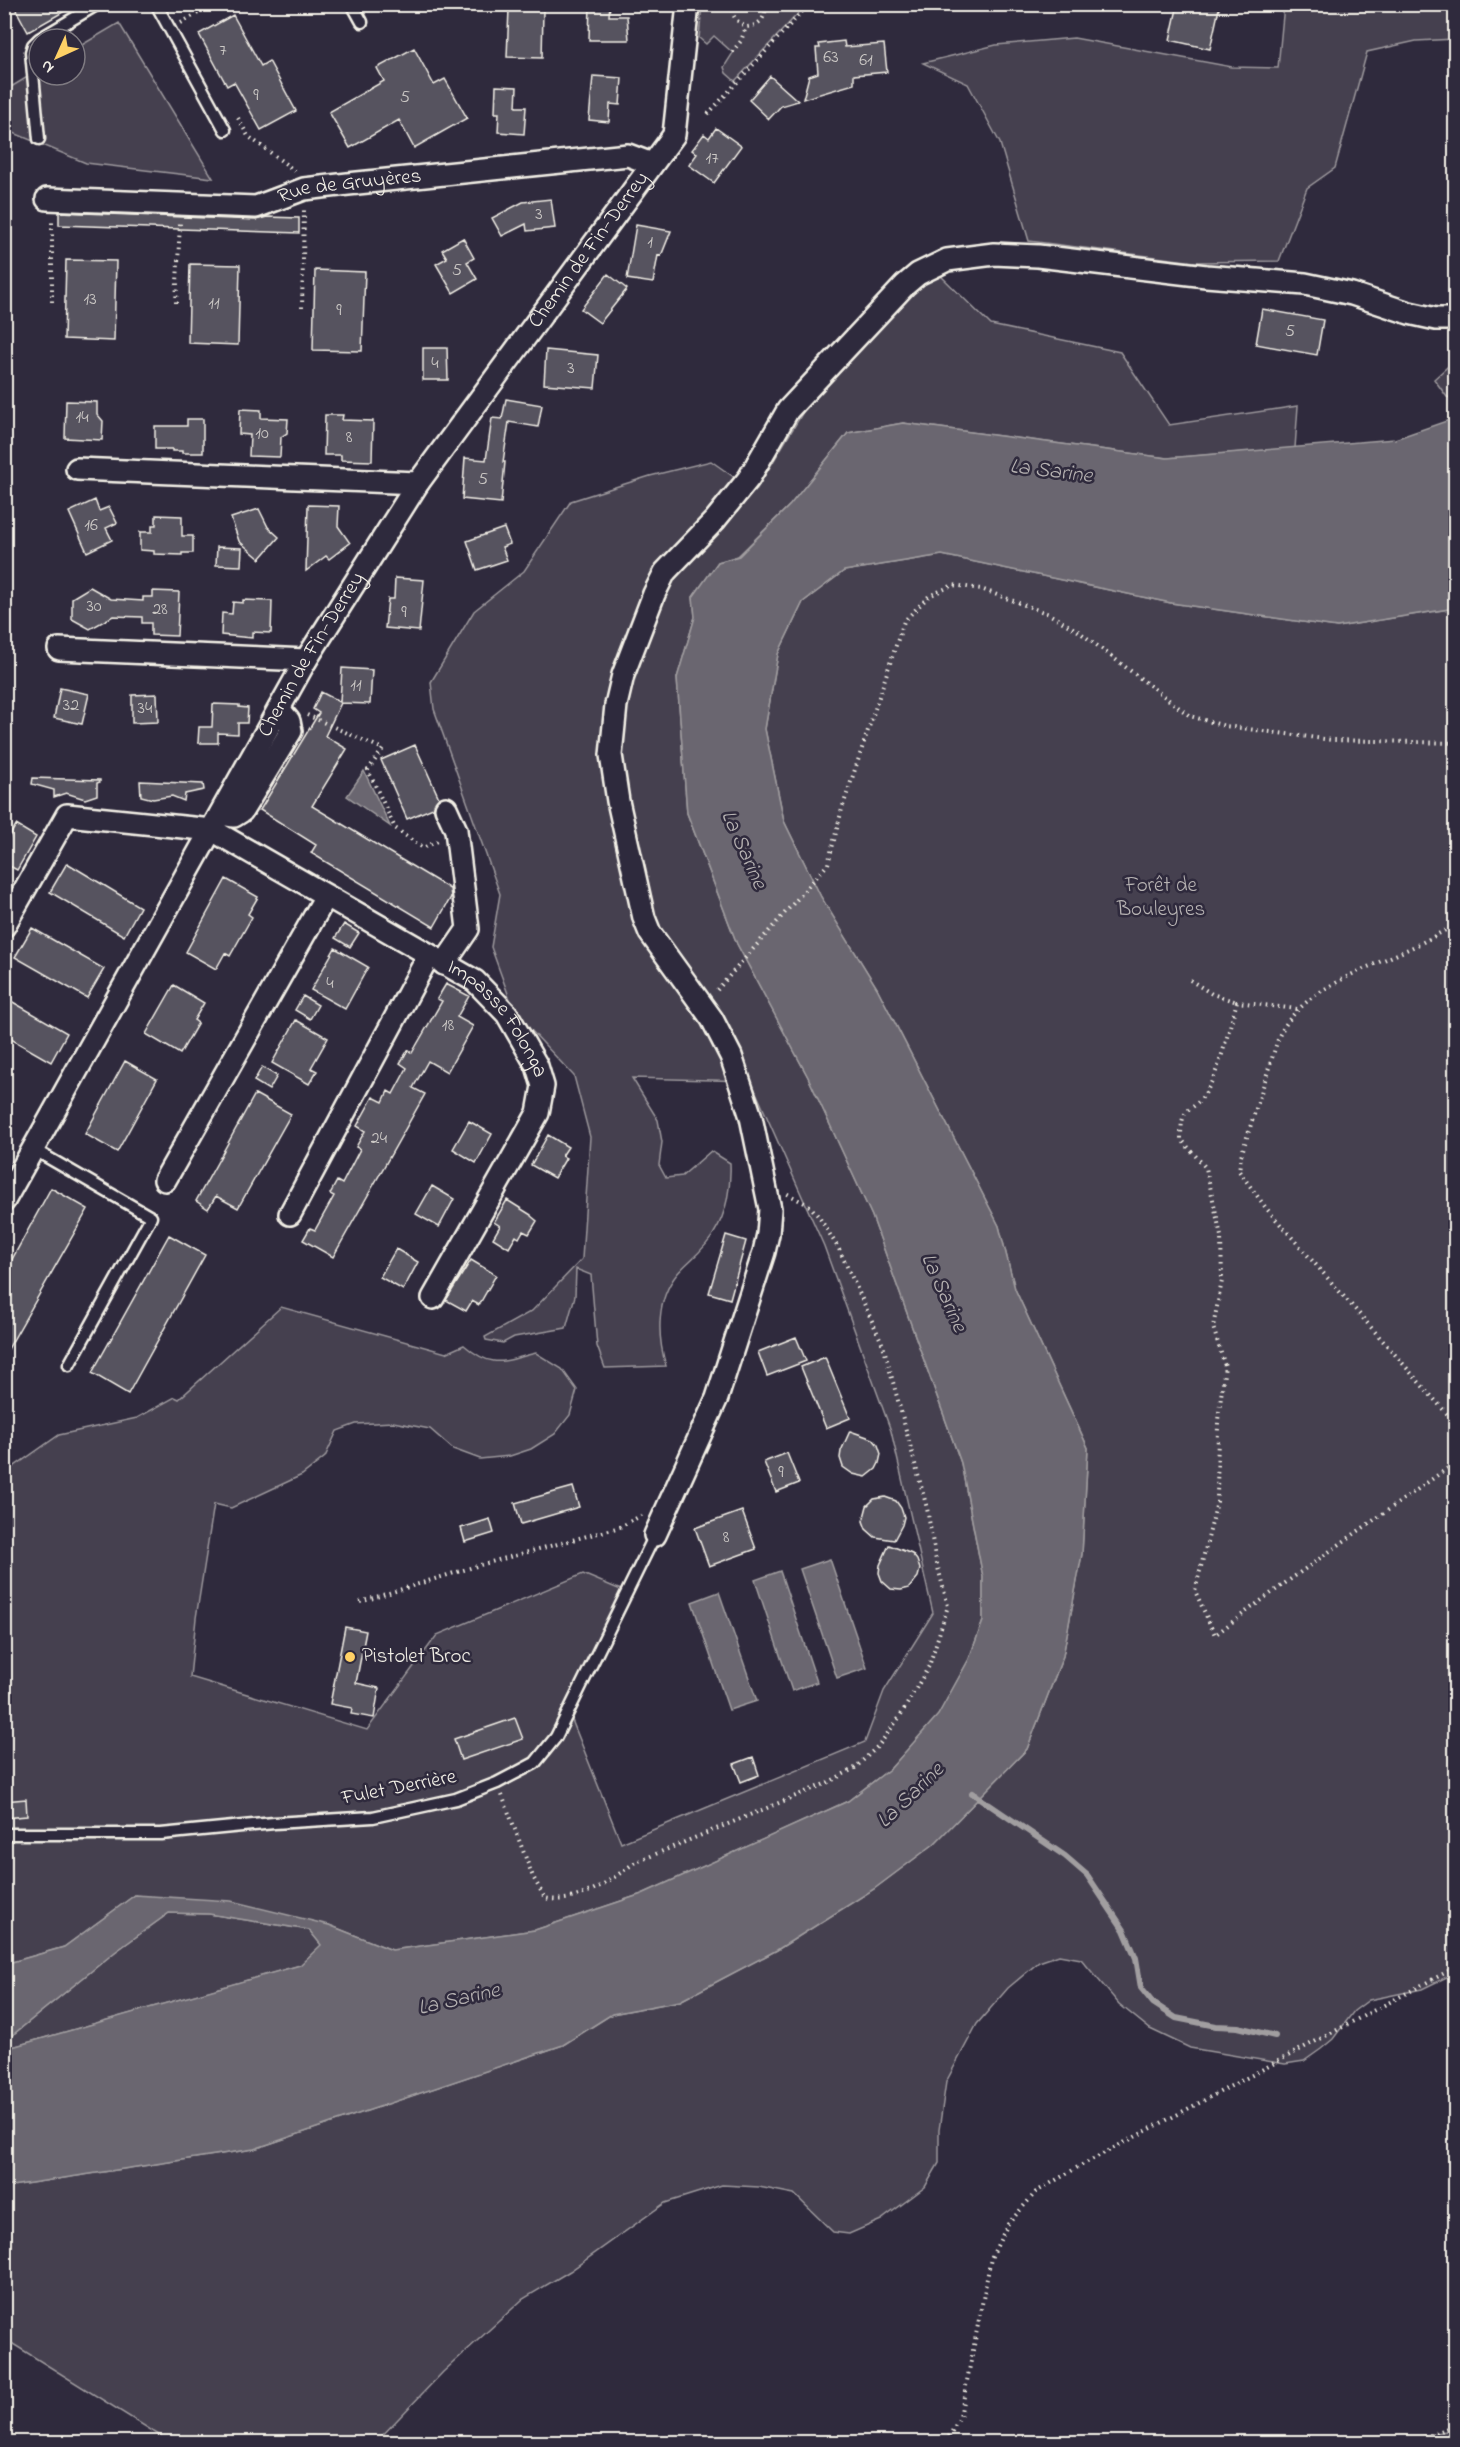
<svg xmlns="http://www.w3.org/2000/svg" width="1460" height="2447" font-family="'Indie Flower',sans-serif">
	<rect width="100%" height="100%" fill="#2f2a3d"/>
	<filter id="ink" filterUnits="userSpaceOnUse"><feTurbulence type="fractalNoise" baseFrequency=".0167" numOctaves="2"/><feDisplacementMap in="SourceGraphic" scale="12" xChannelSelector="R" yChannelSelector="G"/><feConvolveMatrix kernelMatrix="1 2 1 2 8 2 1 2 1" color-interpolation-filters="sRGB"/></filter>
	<g filter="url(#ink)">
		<path fill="#454050" stroke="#9c989c" stroke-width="1.5" d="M 702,5 L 702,4 L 806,5 L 735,81 L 726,73 L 724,67 L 733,53 L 714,36 L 706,44 L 699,38 Z
			M 1369,5 L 1374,9 L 1455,5 L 1455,39 L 1416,41 L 1367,52 L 1335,168 L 1307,188 L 1279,261 L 1195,262 L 1029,241 L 1000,143 L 968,84 L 923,63 L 996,45 L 1074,38 L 1232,67 L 1278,68 L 1284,5 Z
			M 119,23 L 213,178 L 86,163 L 9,131 L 6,90 L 39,70 L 39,75 L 75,75 L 75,49 Z
			M 937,272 L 991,325 L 1120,352 L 1169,425 L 1298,406 L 1295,448 L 1167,458 L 903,423 L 848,433 L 790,505 L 738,556 L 718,562 L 693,597 L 695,617 L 677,678 L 687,813 L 737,944 L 808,1077 L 872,1216 L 961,1463 L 983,1577 L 983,1621 L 969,1659 L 938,1716 L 891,1768 L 848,1801 L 642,1894 L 535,1930 L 392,1950 L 329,1925 L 135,1895 L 64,1947 L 5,1964 L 5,1473 L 59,1435 L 137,1418 L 175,1397 L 179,1399 L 281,1307 L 446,1353 L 464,1345 C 493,1370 503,1361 536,1353 L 562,1369 L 577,1390 L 570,1415 L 555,1434 L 531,1449 L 510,1456 L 480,1459 L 453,1449 L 430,1429 L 393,1422 L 356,1424 L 337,1431 L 325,1457 L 302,1475 L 231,1508 L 214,1504 L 196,1618 L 190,1677 L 367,1730 L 437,1635 L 583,1574 L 628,1593 L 570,1715 L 621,1843 L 865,1742 L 884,1691 L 933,1613 L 891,1431 L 824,1246 L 751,1081 L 632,1078 L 658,1120 L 662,1142 L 659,1165 L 666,1178 L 682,1176 L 711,1151 L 730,1163 C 731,1186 727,1213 714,1233 C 705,1250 689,1260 677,1274 C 656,1300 657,1336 666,1366 L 605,1368 L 597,1346 L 591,1275 L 576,1269 L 575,1296 L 566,1328 L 514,1337 L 503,1343 L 486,1340 L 485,1337 L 532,1311 L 582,1259 L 590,1137 L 574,1076 L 515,1013 L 491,947 L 500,894 L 434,709 L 431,682 L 474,611 L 524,571 L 571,501 L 650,476 L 711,461 L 755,492 L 833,362 Z
			M 1455,360 L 1455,399 L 1447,397 L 1434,379 Z
			M 942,555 L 1171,603 L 1337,627 L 1455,608 L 1455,1973 L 1422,1989 L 1369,2000 L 1354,2011 L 1333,2039 L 1321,2049 L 1304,2061 L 1285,2064 L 1190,2048 L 1150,2029 L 1119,2004 L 1081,1959 L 1059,1955 L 1039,1962 L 1008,1988 L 977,2024 L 946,2082 L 939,2130 L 939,2163 L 925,2187 L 881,2220 L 849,2234 L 833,2232 L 794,2194 L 759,2187 L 722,2185 L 665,2203 L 570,2271 L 523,2299 L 443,2372 L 376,2442 L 170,2442 L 5,2339 L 5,2187 L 254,2149 L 563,2045 L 612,2014 L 680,2001 L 777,1950 L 874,1889 L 934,1844 L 1027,1749 L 1063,1656 L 1082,1554 L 1088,1448 L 1015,1289 L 999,1226 L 877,988 L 821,897 L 784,821 L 765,729 L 778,654 L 803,602 L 844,571 Z
			M 169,1913 L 209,1914 L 309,1930 L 322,1945 L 301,1965 L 5,2049 L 5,2041 L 115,1952 Z
			M 1455,2429 L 1455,2442 L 1397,2442 L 1405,2440 Z"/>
		<path fill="#6a6670" stroke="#a19ea0" stroke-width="1.5" d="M 1455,418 L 1455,608 L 1337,627 L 1171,603 L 942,555 L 844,571 L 803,602 L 778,654 L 765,729 L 784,821 L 821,897 L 877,988 L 999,1226 L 1015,1289 L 1088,1448 L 1082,1554 L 1063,1656 L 1027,1749 L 934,1844 L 874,1889 L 777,1950 L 680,2001 L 612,2014 L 563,2045 L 254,2149 L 5,2187 L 5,2049 L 300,1965 L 321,1945 L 309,1930 L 209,1914 L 169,1913 L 115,1952 L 5,2041 L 5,1964 L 64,1947 L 135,1895 L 231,1901 L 329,1925 L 392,1950 L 535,1930 L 642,1894 L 848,1801 L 891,1768 L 938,1715 L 969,1659 L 983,1621 L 983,1577 L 961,1463 L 872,1216 L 808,1077 L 737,944 L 687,813 L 677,678 L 695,617 L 693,597 L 718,562 L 739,556 L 790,505 L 848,433 L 903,423 L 1167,458 L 1395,439 Z
			M 364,771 L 390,826 L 347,796 Z
			M 830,1559 L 867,1668 L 837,1678 L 800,1569 Z
			M 780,1571 L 817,1682 L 792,1691 L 755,1580 Z
			M 719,1592 L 757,1701 L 729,1710 L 692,1602 Z"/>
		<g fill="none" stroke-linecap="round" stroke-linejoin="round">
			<path stroke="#a19ea0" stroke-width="6" d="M 972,1793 L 1065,1856 L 1087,1875 L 1124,1930 L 1136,1958 L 1141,1988 L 1153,2003 L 1176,2018 L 1216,2026 L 1238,2027 L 1275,2036"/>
		</g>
		<path fill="#56525f" stroke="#f4f1e8" stroke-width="1.5" d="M 13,4 L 77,4 L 28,32 Z
			M 590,4 L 610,4 L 609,16 L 627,16 L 629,40 L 589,40 Z
			M 1178,4 L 1220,4 L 1210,49 L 1170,40 Z
			M 509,9 L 543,10 L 542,58 L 507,57 Z
			M 233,15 L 261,66 L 269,61 L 296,111 L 261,130 L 234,82 L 227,86 L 199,34 Z
			M 844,41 L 845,47 L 884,44 L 887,72 L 854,75 L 854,84 L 803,99 L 809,76 L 818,73 L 816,48 L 820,48 L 819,44 Z
			M 414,48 L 434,85 L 445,79 L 467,118 L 414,148 L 399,120 L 350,148 L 329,112 L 384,81 L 377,68 Z
			M 593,76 L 622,78 L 620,105 L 610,104 L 609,122 L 589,120 Z
			M 770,76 L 798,101 L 781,106 L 769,119 L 749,100 Z
			M 496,86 L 517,87 L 516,107 L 526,107 L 524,134 L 498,132 L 499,113 L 495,113 Z
			M 716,128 L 741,146 L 714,183 L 689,165 L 697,154 L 692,150 L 704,134 L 709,138 Z
			M 551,199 L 555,228 L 527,231 L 526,224 L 502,236 L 492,218 L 523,202 Z
			M 59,212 L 256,220 L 267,217 L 299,218 L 299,233 L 59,225 Z
			M 636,225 L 671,231 L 661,256 L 658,255 L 653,283 L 627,279 Z
			M 463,238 L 474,258 L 467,262 L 477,279 L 453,293 L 436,264 L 447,258 L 442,250 Z
			M 66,260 L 116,261 L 114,341 L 64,339 Z
			M 190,264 L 240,265 L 238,345 L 188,343 Z
			M 315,270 L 365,272 L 362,351 L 313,350 Z
			M 608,274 L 627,289 L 600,323 L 581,309 Z
			M 1262,309 L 1323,320 L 1317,355 L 1256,344 Z
			M 423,348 L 447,348 L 448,380 L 423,380 Z
			M 546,350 L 598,355 L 595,388 L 544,384 Z
			M 506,399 L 542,405 L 538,427 L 509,422 L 503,462 L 505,462 L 501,503 L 462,499 L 465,458 L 486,460 L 492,418 L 502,419 Z
			M 66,401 L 97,402 L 97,414 L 103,421 L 102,440 L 65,438 Z
			M 240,409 L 261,410 L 261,418 L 288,419 L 287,433 L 281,437 L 280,457 L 249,456 L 250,435 L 239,434 Z
			M 325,415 L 343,415 L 342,420 L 373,421 L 372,461 L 341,460 L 341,455 L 324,455 Z
			M 187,419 L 203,419 L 203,453 L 182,453 L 182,451 L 172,451 L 172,449 L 155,449 L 155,426 L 187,426 Z
			M 95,500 L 99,511 L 109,507 L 117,523 L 106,528 L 112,540 L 87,552 L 69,512 Z
			M 308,505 L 339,506 L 338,526 L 350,543 L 329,559 L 326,556 L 306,571 Z
			M 259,509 L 268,527 L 279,537 L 260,559 L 239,541 L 231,518 Z
			M 156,515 L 182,516 L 182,536 L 193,536 L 193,553 L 182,553 L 182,555 L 154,554 L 154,551 L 140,550 L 140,532 L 152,532 L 152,525 L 156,525 Z
			M 504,528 L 510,544 L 502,547 L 507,560 L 477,570 L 467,541 Z
			M 217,547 L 242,548 L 241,566 L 216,565 Z
			M 395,578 L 424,580 L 419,631 L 385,628 L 388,599 L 394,599 Z
			M 90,587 L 111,599 L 143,601 L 143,597 L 153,597 L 153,591 L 179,592 L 177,636 L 151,635 L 151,623 L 142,623 L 142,617 L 113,616 L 90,629 L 72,619 L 72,598 Z
			M 243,600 L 272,601 L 271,633 L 252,632 L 252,638 L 221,635 L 222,613 L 232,614 L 233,602 L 243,603 Z
			M 342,668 L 372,670 L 370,704 L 341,703 L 325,736 L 347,749 L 312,806 L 450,889 L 451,897 L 434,927 L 311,853 L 316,845 L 260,810 L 319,713 L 313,709 L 321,692 L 340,702 Z
			M 60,688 L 89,694 L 82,724 L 54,718 Z
			M 157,694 L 158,722 L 132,723 L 132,695 Z
			M 213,704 L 239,705 L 239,707 L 248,708 L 247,723 L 238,723 L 238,734 L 218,733 L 218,743 L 198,743 L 199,727 L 212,727 Z
			M 415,745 L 439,798 L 433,808 L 407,819 L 381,760 Z
			M 33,778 L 100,780 L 100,782 L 97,783 L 97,795 L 85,799 L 66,793 L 54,797 L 54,790 L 32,784 Z
			M 140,781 L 203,784 L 204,790 L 185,794 L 184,801 L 172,796 L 153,799 L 141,796 Z
			M 16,825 L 36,837 L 17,870 L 4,863 L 4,845 Z
			M 67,863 L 140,907 L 124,936 L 50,892 Z
			M 226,879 L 258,897 L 248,914 L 252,917 L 230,956 L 225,953 L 216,969 L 186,952 Z
			M 344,924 L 359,933 L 350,947 L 335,938 Z
			M 32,928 L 104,969 L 87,998 L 15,957 Z
			M 335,948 L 368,967 L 345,1009 L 311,990 Z
			M 446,984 L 469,996 L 457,1017 L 473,1026 L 447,1072 L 428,1061 L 413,1088 L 425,1094 L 333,1257 L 303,1240 L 310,1228 L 315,1230 L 334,1196 L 330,1194 L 337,1181 L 342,1184 L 360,1149 L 356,1147 L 365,1131 L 357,1126 L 373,1097 L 383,1102 L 388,1091 L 393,1094 L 407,1068 L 400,1063 L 408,1050 L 412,1053 L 442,1001 L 437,999 Z
			M 174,985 L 204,1003 L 194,1020 L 198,1023 L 180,1054 L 146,1034 Z
			M 303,996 L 318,1005 L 310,1019 L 295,1010 Z
			M 4,997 L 67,1033 L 51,1062 L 4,1035 Z
			M 296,1020 L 328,1038 L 311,1068 L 317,1071 L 309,1084 L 272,1063 Z
			M 125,1061 L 157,1079 L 117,1152 L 85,1134 Z
			M 262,1067 L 277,1076 L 269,1090 L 254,1081 Z
			M 255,1094 L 291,1114 L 238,1208 L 216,1196 L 208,1209 L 196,1201 Z
			M 469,1121 L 492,1134 L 476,1163 L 453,1149 Z
			M 548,1135 L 568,1147 L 562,1156 L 566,1158 L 554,1178 L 531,1165 Z
			M 432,1186 L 454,1199 L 439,1227 L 416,1214 Z
			M 51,1188 L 88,1209 L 4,1356 L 4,1274 Z
			M 507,1200 L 531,1215 L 531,1216 L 537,1221 L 529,1234 L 523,1231 L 519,1238 L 516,1236 L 509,1248 L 493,1238 L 500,1226 L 494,1222 Z
			M 169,1235 L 205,1255 L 128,1394 L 92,1373 Z
			M 726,1235 L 746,1241 L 730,1299 L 709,1293 Z
			M 396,1249 L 418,1262 L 403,1290 L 380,1277 Z
			M 471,1260 L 496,1275 L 479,1305 L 472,1301 L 466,1311 L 446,1300 Z
			M 796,1337 L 806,1361 L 767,1376 L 758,1352 Z
			M 825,1357 L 850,1418 L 826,1428 L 801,1367 Z
			M 850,1431 L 873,1439 L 878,1445 L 881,1454 L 879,1463 L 876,1469 L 866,1477 L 853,1474 L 843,1467 L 840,1458 L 841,1451 Z
			M 787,1453 L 799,1483 L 776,1492 L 764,1462 Z
			M 573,1487 L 579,1507 L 521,1524 L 515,1503 Z
			M 885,1497 L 896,1501 L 901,1508 L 904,1517 L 902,1525 L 894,1540 L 875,1537 L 866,1529 L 863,1521 L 867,1506 L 874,1499 Z
			M 742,1511 L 756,1549 L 709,1566 L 695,1528 Z
			M 490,1519 L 494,1533 L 465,1542 L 461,1528 Z
			M 889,1545 L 912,1554 L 917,1560 L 920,1569 L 918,1577 L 909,1588 L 901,1590 L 891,1589 L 882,1581 L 879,1573 L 880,1565 Z
			M 345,1627 L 366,1631 L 356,1683 L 379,1688 L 374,1718 L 351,1714 L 352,1708 L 330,1704 Z
			M 515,1718 L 523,1739 L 461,1760 L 454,1739 Z
			M 753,1757 L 759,1775 L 741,1782 L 734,1764 Z
			M 26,1799 L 27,1816 L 4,1818 L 4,1801 Z"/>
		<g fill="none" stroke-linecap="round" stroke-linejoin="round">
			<g stroke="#f4f1e8" stroke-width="15">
				<path id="service" d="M 156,4 L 225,130
					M 352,4 L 362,22
					M 39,39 L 33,45 L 31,52 L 39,139
					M 39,39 L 98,4
					M 33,1149 L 151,1217 L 69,1365
					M 4,1834 L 161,1834 L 274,1823 L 373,1817 L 456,1799 L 497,1783 L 535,1763 L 556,1737 L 655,1535"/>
			</g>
			<g stroke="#f4f1e8" stroke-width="26">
				<g id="minor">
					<path id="s1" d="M 47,199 L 256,207 L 304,189 L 348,184 L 628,155 L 652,164"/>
					<path d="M 77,469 L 418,483"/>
					<path d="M 59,649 L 306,660"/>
					<path d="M 221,814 L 234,816 L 242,811 L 291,731 L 289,721 L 279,709"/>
					<path id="s2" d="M 4,926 L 67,815 L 212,830 L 475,981 L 507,1014 L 537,1066 L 543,1086 L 538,1113 L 433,1298"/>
					<path d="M 444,964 L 468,929 L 456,830 L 446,808"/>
					<path d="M 165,1180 L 326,896"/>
					<path id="s3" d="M 4,1201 L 306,660 L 418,483 L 674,135 L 688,4"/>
					<path d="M 290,1214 L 429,955"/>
					<path d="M 655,1535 L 717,1398 L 764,1252 L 768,1234 L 770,1209 L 751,1117 L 731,1056 L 712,1019 L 650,933 L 644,918 L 618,801 L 611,755 L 616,705 L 623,675 L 654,594 L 665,572 L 715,520 L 749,478 L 788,410 L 905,285 L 918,274 L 947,260 L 994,254 L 1038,256 L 1206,276 L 1305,284 L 1352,294 L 1409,313 L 1436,319 L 1456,319"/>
				</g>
			</g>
			<path stroke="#f4f1e8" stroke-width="4" stroke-dasharray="1.5 4.5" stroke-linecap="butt" d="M 733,4 C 730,15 737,22 746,27 C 759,26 767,18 765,4
				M 766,10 L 775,9 L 782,4
				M 181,23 L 214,4
				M 732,52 L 741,41 L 746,27
				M 708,114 L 809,4
				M 238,118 L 248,136 L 295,171
				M 52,302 L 52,218
				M 176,303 L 180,223
				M 302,308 L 304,210
				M 307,715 L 383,749 L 368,770 L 395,828 L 423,848 L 438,841
				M 1456,925 C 1439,933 1423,943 1406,950 C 1362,971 1302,989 1279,1036 L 1241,1156 L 1239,1171 L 1266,1208 L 1456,1424
				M 1190,980 L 1212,994 L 1237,1002
				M 717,990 L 828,864 L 842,809 L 904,621 L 929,596 L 953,585 L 981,589 L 1049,614 L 1078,631 L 1190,716 L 1225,726 L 1332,740 L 1456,743
				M 1297,1009 L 1237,1002 C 1229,1028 1220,1070 1206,1092 C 1190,1117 1181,1102 1181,1139 L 1206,1168 L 1221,1236 L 1222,1281 L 1213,1327 L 1225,1366 L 1218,1420 L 1217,1502 L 1195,1591 L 1215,1635 C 1294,1575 1375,1520 1456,1462
				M 360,1602 L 480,1565 L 620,1527 L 642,1515
				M 502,1795 L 533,1877 L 545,1898 C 575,1906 610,1881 634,1863 L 827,1783 L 855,1768 L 879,1745 L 899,1718 L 929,1666 L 948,1606 L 935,1556 L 927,1508 L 883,1345 L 839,1249 L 819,1217 L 810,1206 L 786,1193
				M 946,2442 L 960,2417 L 991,2258 L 1008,2224 L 1036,2192 L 1078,2167 L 1456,1967
				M 1413,2442 L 1456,2425"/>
			<use href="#service" stroke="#2f2a3d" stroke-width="10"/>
			<use href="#minor" stroke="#2f2a3d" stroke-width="21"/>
		</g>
	</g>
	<circle fill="#ffd166" stroke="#2f2a3d" stroke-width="2" cx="350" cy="1657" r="6"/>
	<g text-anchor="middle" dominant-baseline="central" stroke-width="5" stroke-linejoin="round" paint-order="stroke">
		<g font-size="18" fill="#ccc9c6">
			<text x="223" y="51">7</text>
			<text x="831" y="58">63</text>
			<text x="866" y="61">61</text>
			<text x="256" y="96">9</text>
			<text x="405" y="98">5</text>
			<text x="712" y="159">17</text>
			<text x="539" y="215">3</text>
			<text x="650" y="243">1</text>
			<text x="457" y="271">5</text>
			<text x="90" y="300">13</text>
			<text x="214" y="304">11</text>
			<text x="339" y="311">9</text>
			<text x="1290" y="332">5</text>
			<text x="435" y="364">4</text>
			<text x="571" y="369">3</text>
			<text x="82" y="418">14</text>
			<text x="262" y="434">10</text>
			<text x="349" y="438">8</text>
			<text x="483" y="480">5</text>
			<text x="91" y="526">16</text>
			<text x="94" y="607">30</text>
			<text x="160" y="610">28</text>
			<text x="404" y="613">9</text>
			<text x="356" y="686">11</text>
			<text x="71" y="706">32</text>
			<text x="145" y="709">34</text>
			<text x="330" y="984">4</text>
			<text x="448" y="1026">18</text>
			<text x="379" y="1139">24</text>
			<text x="781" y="1473">9</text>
			<text x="726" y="1538">8</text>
		</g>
		<g font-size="21" fill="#f4f1e8" stroke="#2f2a3d">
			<text stroke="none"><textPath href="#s1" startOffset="306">Rue de Gruyères</textPath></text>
			<text stroke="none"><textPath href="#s3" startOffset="1118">Chemin de Fin-Derrey</textPath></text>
			<text stroke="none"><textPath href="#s3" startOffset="627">Chemin de Fin-Derrey</textPath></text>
			<text stroke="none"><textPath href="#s2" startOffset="620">Impasse Folonga</textPath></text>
			<text transform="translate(399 1788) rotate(-11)">Fulet Derrière</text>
		</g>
		<g font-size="21" fill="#b7b3b3" stroke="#2f2a3d">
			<text x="1161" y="886">Forêt de<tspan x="1161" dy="24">Bouleyres</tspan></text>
		</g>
		<g font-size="21" fill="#f4f1e8" stroke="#2f2a3d" text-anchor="start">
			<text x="362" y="1657">Pistolet Broc</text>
		</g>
		<g font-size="22" font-style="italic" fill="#b6b2b2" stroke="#2f2a3d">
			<text transform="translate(1051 472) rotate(7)">La Sarine</text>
			<text transform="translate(743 850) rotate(66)">La Sarine</text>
			<text transform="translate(943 1293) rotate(66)">La Sarine</text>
			<text transform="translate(911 1796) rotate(-44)">La Sarine</text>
			<text transform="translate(459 2000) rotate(-13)">La Sarine</text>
		</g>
	</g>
	<rect width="1460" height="2447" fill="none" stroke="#2f2a3d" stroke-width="24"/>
	<rect x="12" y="12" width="1436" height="2423" fill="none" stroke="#f4f1e8" stroke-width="2" filter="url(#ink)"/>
	<g transform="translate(57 57) rotate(225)"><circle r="28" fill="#2f2a3d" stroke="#7e7a81" stroke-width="1.5"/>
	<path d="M0-4.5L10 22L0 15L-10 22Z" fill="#ffd166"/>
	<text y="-9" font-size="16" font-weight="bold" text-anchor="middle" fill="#f4f1e8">N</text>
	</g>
</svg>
